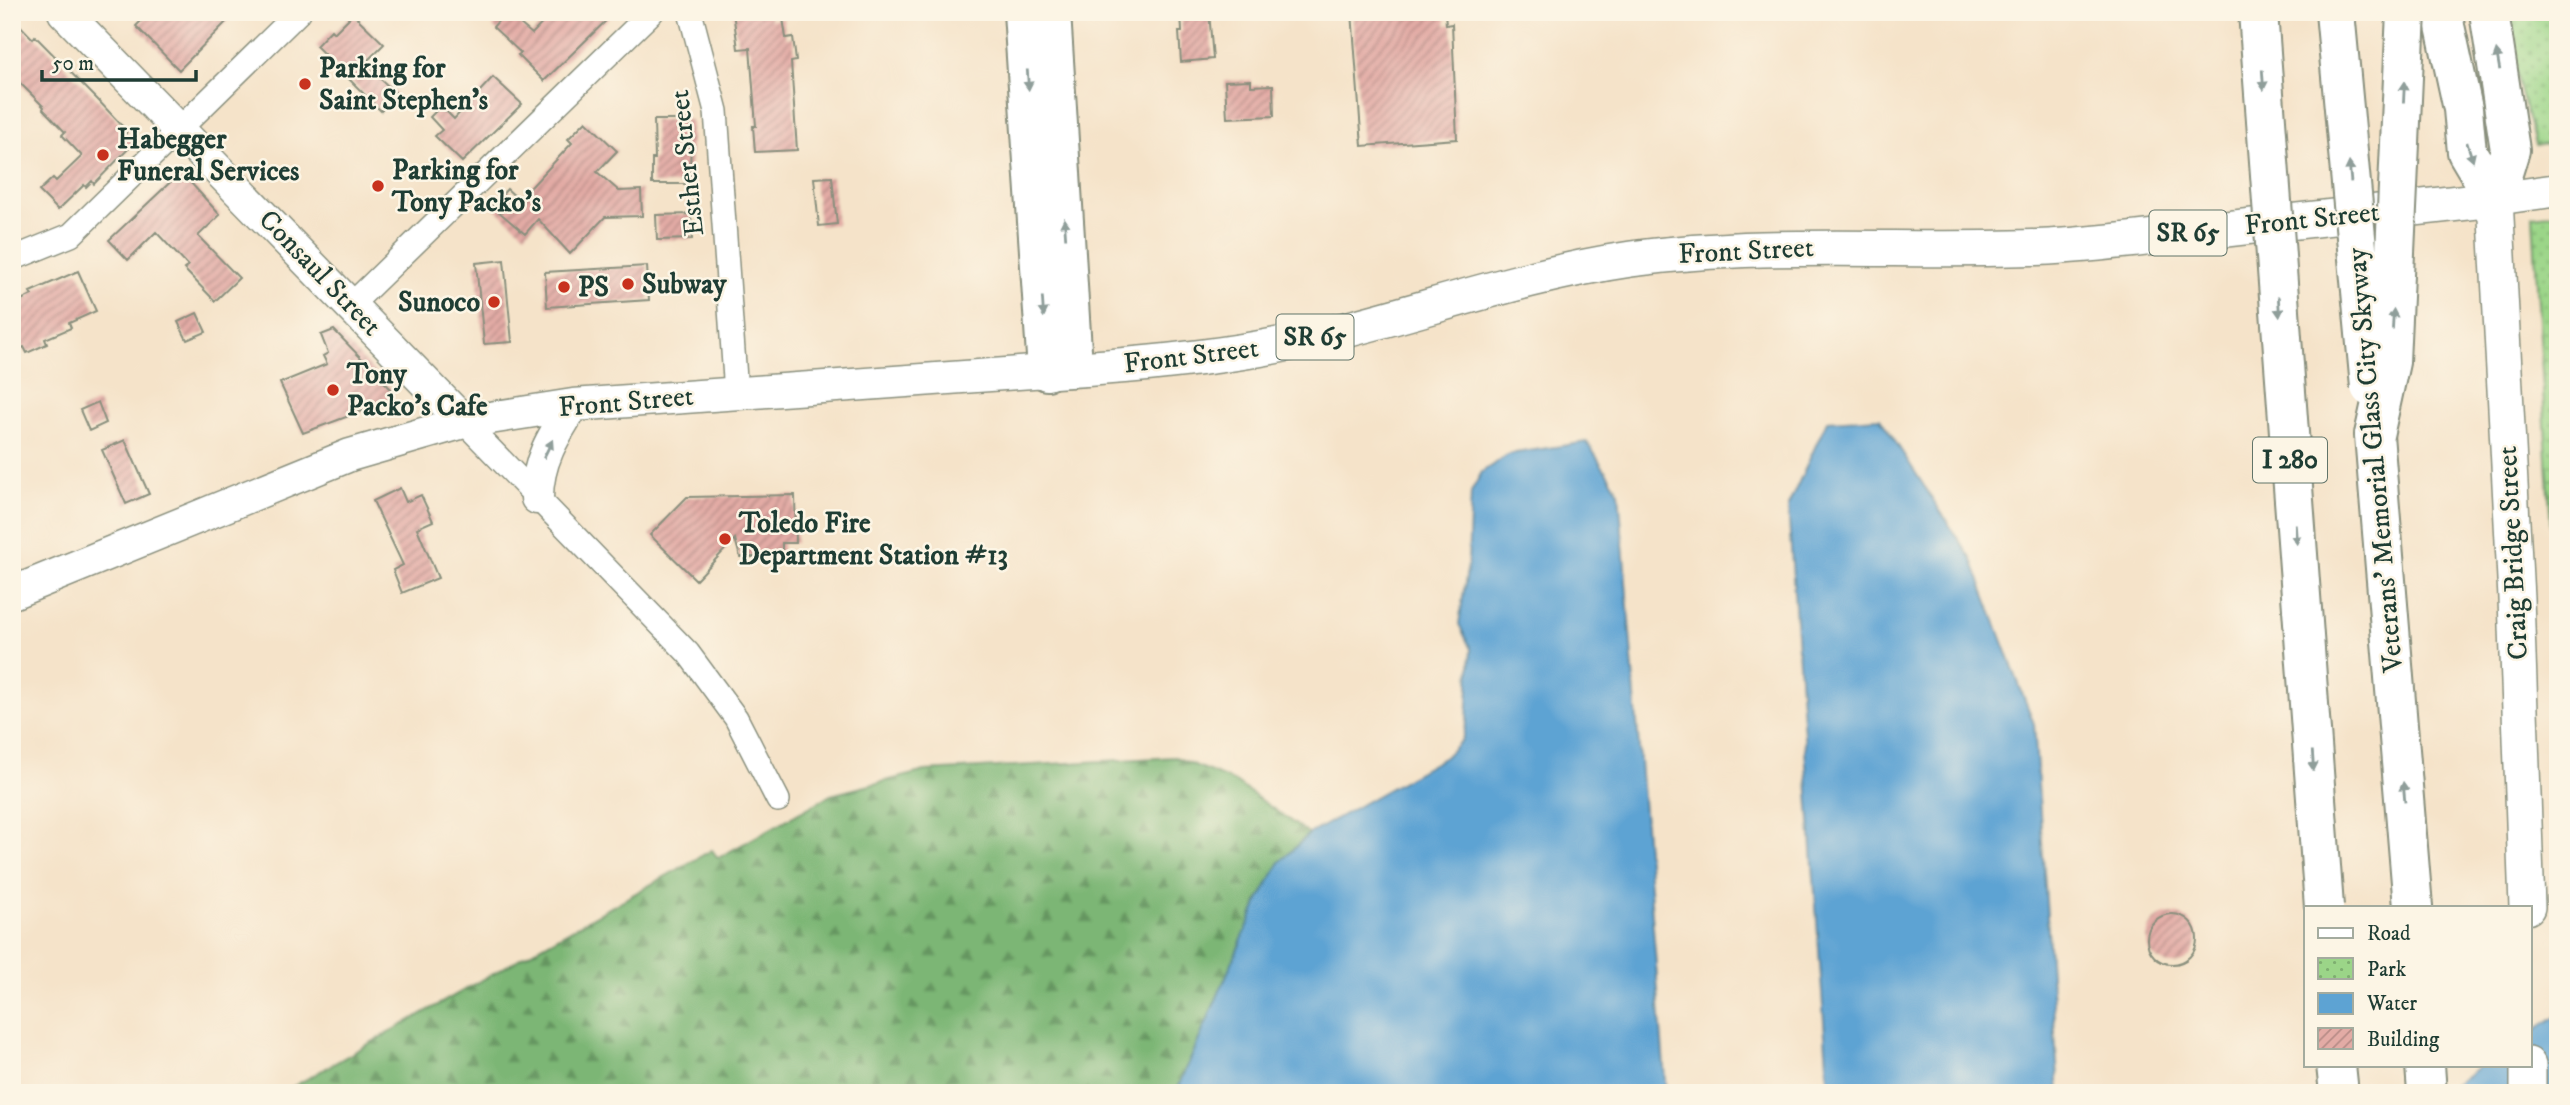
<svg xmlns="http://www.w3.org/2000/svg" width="2570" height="1105" font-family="'IM FELL DW Pica',serif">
	<defs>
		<pattern id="forest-firs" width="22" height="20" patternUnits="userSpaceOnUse" patternTransform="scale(1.75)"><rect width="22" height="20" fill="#7cb674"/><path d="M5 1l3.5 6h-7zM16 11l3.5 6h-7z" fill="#659560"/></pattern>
		<pattern id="park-dots" width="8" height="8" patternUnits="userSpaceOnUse" patternTransform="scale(1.75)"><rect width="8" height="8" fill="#9bd588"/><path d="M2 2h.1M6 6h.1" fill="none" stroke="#7eae70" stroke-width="1.8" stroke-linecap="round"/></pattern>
		<pattern id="building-hatch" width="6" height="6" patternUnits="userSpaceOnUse" patternTransform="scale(1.75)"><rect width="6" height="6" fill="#e3aba5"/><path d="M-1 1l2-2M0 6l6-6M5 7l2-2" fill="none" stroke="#b78c87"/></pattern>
	</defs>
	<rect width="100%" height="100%" fill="#fcf5e5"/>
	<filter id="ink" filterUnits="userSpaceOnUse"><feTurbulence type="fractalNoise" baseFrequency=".0143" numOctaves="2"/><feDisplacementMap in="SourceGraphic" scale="14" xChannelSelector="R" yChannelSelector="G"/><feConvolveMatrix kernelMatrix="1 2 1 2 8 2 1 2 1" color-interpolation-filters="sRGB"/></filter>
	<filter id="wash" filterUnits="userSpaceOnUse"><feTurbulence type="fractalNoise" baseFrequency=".00686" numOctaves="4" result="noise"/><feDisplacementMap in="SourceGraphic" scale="28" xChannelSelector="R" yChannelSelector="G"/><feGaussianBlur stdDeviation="1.57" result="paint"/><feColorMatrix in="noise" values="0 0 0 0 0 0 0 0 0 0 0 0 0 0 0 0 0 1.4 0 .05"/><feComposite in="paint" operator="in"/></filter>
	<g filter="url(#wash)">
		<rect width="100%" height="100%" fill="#f5e3c9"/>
		<path fill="url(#forest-firs)" stroke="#4e7a54" stroke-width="2" d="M 1175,757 L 1235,782 L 1309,834 L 1280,862 L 1259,900 L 1176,1093 L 282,1093 L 712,850 L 718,858 L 831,795 L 925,771 Z"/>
		<path fill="url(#park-dots)" stroke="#5d895e" stroke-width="2" d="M 2500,12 L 2558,12 L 2558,144 L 2535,145 Z
			M 2558,213 L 2558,651 L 2533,216 Z"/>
		<path fill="#5da3d3" stroke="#3e7084" stroke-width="2" d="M 1880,418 L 1972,560 L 2034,724 L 2059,1093 L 1829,1093 L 1788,506 L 1827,421 Z
			M 1587,442 L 1619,492 L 1666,1093 L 1176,1093 L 1259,900 L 1280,862 L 1309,834 L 1445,757 L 1462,740 L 1467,721 L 1471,649 L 1459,624 L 1468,563 L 1471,492 L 1482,472 L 1509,454 Z
			M 2558,1015 L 2558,1093 L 2444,1093 L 2481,1065 L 2530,1065 L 2530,1033 Z"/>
		<g id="blocks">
			<path fill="url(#building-hatch)" d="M 150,12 L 236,12 L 179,70 L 136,26 Z
				M 506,12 L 532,34 L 553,12 L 615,12 L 544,81 L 518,55 L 521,53 L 493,27 Z
				M 733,12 L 769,12 L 771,20 L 783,18 L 786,38 L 793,37 L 796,61 L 791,62 L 797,150 L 755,152 L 753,126 L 756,126 L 750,48 L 738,49 Z
				M 1181,12 L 1209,12 L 1213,59 L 1181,62 L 1179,32 L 1182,32 Z
				M 1352,12 L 1445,12 L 1446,25 L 1452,24 L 1457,139 L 1362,146 Z
				M 353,14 L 384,44 L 364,64 L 397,94 L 381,111 L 316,46 L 331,30 L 334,33 Z
				M 12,17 L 33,39 L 35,36 L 98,100 L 127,131 L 125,134 L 134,143 L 94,184 L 92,181 L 86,187 L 84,185 L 58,210 L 39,191 L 53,178 L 56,181 L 82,156 L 62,135 L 65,132 L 43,109 L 44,107 L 12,75 Z
				M 493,77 L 522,104 L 462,162 L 435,136 L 442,130 L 430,117 L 441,106 L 454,119 Z
				M 1251,80 L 1251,86 L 1273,85 L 1274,116 L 1227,118 L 1225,81 Z
				M 654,120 L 691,120 L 690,184 L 652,184 L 652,159 L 655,159 Z
				M 586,121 L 617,151 L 597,172 L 619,191 L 641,190 L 642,216 L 605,217 L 570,254 L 538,219 L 525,234 L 492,206 L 507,189 L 519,200 L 572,143 L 568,139 Z
				M 181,172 L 220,215 L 198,236 L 239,278 L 215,301 L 184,269 L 188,266 L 156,232 L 128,260 L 109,240 Z
				M 832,177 L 837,224 L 819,226 L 814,178 Z
				M 691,214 L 692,239 L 657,240 L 656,215 Z
				M 504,260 L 512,342 L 484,344 L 476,263 Z
				M 647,266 L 649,300 L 547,307 L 545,272 Z
				M 78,271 L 96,311 L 69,323 L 71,328 L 45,339 L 47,344 L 27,353 L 24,347 L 12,352 L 12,304 L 32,295 L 30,292 Z
				M 197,313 L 206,332 L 187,340 L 178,322 Z
				M 334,330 L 393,391 L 392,400 L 303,433 L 280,383 L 327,364 L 323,356 L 328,353 L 321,335 Z
				M 98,402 L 106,423 L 89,431 L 80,410 Z
				M 125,440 L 149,494 L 126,504 L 102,450 Z
				M 400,488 L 406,502 L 421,495 L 433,521 L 417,528 L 438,578 L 402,593 L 393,570 L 403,565 L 373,501 Z
				M 795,495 L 796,543 L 782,543 L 782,557 L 740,557 L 735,539 L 696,580 L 650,535 L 687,497 Z
				M2147 939a25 25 0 1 1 50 0a25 25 0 1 1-50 0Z"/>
		</g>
	</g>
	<g filter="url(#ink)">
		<use href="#blocks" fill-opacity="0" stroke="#8a907e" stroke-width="2"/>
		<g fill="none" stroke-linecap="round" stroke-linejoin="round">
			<g stroke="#8a907e" stroke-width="26">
				<path id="street" d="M 690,12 L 716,111 L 736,393
					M 12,259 L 71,235 L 299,12
					M 351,305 L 652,12
					M 464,422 L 688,653 L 736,718 L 778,800"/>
			</g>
			<g stroke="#8a907e" stroke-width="35">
				<path id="secondary" d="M 64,12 L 464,422
					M 2495,199 L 2558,190
					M 537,498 C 537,461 554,435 573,405
					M 12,593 L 350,455 L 464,422 L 573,405 L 1047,371"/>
			</g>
			<g stroke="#8a907e" stroke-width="38">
				<path id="primary" d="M 1047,371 C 1149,365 1254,355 1353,328 C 1445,304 1535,273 1631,259 C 1772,240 1908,253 2049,247 C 2105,244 2161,236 2217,230 C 2310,219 2403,209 2495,199 L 2516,598 L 2527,907
					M 2528,1065 L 2528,1093"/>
			</g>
			<g stroke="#8a907e" stroke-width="42">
				<path id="highway" d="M 1023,12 L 1047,371
					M 1051,12 L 1072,350
					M 2442,12 L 2463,109 L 2467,152 L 2495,199
					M 2489,12 L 2510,150 L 2495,199
					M 2374,435 L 2413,907
					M 2336,1065 L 2339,1093
					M 2425,1065 L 2427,1093"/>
			</g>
			<use href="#street" stroke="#fff" stroke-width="23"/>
			<use href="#secondary" stroke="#fff" stroke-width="32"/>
			<use href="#primary" stroke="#fff" stroke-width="35"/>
			<use href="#highway" stroke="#fff" stroke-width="38"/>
			<g stroke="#8a907e" stroke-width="42" stroke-linecap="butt">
				<path id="highway-bridge" d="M 2258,12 L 2324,907
					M 2335,12 L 2370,387
					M 2374,435 L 2390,362 L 2406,12"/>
			</g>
			<use href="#highway-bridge" stroke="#fff" stroke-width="38"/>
		</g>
		<defs><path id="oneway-solid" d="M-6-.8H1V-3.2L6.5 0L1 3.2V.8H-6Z" transform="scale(1.75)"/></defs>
		<g fill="#8f9e9a">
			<use href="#oneway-solid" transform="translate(2498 60) rotate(-100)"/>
			<use href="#oneway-solid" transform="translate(1028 80) rotate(86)"/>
			<use href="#oneway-solid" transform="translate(2263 80) rotate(86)"/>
			<use href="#oneway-solid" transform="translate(2404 92) rotate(-87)"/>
			<use href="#oneway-solid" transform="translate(2470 152) rotate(72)"/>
			<use href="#oneway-solid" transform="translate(2350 172) rotate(-95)"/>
			<use href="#oneway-solid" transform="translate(1065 228) rotate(-94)"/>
			<use href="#oneway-solid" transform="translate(1043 307) rotate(86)"/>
			<use href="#oneway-solid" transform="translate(2279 307) rotate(86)"/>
			<use href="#oneway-solid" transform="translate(2393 319) rotate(-87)"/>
			<use href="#oneway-solid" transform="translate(548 449) rotate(-64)"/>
			<use href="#oneway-solid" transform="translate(2296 534) rotate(86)"/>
			<use href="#oneway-solid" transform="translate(2313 761) rotate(86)"/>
			<use href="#oneway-solid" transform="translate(2404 792) rotate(-95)"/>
		</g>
	</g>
	<g fill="#c8321e" stroke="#fcf5e5" stroke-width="2.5">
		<circle cx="305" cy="84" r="7"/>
		<circle cx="103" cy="155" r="7"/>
		<circle cx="378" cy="186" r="7"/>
		<circle cx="628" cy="284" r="7"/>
		<circle cx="564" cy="287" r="7"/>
		<circle cx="494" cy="302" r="7"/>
		<circle cx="333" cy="390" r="7"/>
		<circle cx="725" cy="539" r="7"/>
	</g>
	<g text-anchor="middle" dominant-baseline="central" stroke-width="5" stroke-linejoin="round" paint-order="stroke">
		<g fill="#fcf5e5" stroke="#617469" stroke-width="2">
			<rect x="2149.5" y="210.5" width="77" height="45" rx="5"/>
			<rect x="1276.5" y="314.5" width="77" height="45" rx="5"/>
			<rect x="2253" y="437.5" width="74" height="45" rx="5"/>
		</g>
		<g font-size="26" font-weight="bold" fill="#1f3d34">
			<text x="2188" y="233">SR 65</text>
			<text x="1315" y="337">SR 65</text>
			<text x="2290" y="460">I 280</text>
		</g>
		<g font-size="28" font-weight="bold" fill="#1f3d34" stroke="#fcf5e5" text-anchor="start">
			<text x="319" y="68">Parking for<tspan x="319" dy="32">Saint Stephen's</tspan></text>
			<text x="117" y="139">Habegger<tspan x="117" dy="32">Funeral Services</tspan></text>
			<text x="392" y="170">Parking for<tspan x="392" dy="32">Tony Packo's</tspan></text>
			<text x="642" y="284">Subway</text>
			<text x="578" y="287">PS</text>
			<text x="480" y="302" text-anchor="end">Sunoco</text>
			<text x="347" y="374">Tony<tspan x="347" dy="32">Packo's Cafe</tspan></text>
			<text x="739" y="523">Toledo Fire<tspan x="739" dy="32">Department Station #13</tspan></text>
		</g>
		<g font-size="28" fill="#1f3d34" stroke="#fcf5e5">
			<text transform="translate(687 163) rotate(-96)">Esther Street</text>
			<text transform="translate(2312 219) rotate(-6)">Front Street</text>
			<text transform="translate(1746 251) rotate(-3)">Front Street</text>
			<text transform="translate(320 273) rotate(46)">Consaul Street</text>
			<text transform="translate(1191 356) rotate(-7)">Front Street</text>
			<text transform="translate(626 402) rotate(-5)">Front Street</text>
			<text transform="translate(2375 460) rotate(-95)">Veterans' Memorial Glass City Skyway</text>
			<text transform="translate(2513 553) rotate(-93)">Craig Bridge Street</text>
		</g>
	</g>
	<rect width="2570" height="1105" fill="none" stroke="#fcf5e5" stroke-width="42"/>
	<rect x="2304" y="906" width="228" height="161" fill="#fcf5e5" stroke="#a4ab9e" stroke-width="2"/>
	<rect x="2318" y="928" width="35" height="10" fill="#ffffff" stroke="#a4ab9e" stroke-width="2"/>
	<text x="2367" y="940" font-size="21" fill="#1f3d34">Road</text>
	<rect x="2318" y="958" width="35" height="21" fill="url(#park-dots)" stroke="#a4ab9e" stroke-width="2"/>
	<text x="2367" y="976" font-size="21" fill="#1f3d34">Park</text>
	<rect x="2318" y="993" width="35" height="21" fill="#5da3d3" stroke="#a4ab9e" stroke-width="2"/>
	<text x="2367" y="1010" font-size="21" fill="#1f3d34">Water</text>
	<rect x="2318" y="1028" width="35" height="21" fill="url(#building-hatch)" stroke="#a4ab9e" stroke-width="2"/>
	<text x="2367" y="1046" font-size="21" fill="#1f3d34">Building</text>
	<path d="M42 70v10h154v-10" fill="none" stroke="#1f3d34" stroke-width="3.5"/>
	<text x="52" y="70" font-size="21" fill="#1f3d34" stroke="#fcf5e5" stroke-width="5" paint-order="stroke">50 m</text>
</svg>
